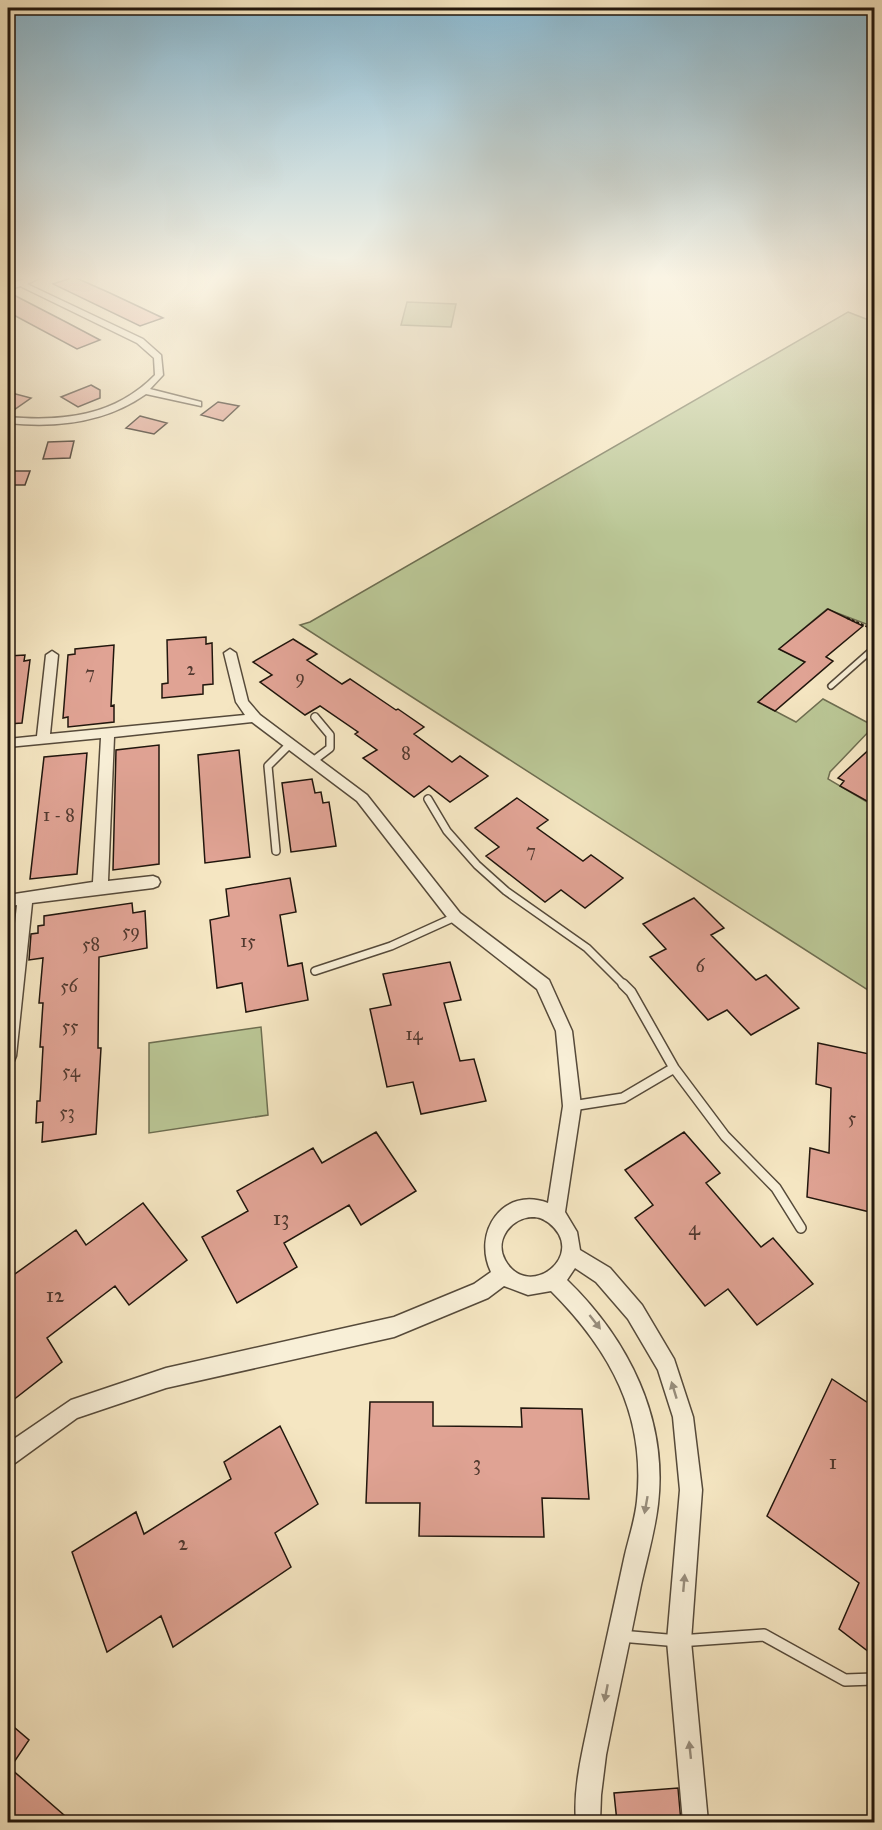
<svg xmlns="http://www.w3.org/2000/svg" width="882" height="1830" font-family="'IM FELL Great Primer',serif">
	<rect width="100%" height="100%" fill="#f5e6c2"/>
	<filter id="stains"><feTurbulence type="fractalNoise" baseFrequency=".00333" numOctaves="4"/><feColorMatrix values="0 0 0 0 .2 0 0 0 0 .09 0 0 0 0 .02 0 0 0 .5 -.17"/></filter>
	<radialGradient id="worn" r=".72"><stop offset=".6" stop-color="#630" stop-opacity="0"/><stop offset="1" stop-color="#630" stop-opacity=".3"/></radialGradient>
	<path fill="#bac695" stroke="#6e6e51" stroke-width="1.5" d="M 407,302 L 456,304 L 451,327 L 401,325 Z
		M 848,312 L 874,322 L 874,624 L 866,624 L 827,609 L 779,649 L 805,662 L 758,702 L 796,722 L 823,699 L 874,726 L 830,772 L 828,779 L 874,806 L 874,994 L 300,625 L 310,622 Z
		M 261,1027 L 268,1115 L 149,1133 L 149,1043 Z"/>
	<path fill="#e0a394" stroke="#21160d" stroke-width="1.5" d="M 74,277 L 110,293 L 163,318 L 140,326 L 53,284 Z
		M 8,292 L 66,322 L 100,340 L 77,349 L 8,312 Z
		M 91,385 L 100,390 L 100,398 L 78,407 L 61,397 Z
		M 8,392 L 31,398 L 8,414 Z
		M 218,402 L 239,406 L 223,421 L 201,415 Z
		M 140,416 L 167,423 L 154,434 L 126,428 Z
		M 74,441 L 70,458 L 43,459 L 48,442 Z
		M 8,471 L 30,471 L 25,485 L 8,485 Z
		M 828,609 L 863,626 L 826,657 L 833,661 L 775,711 L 758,702 L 805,662 L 779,649 Z
		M 206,637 L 206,644 L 212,643 L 213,684 L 203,685 L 203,694 L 162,698 L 162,684 L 168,683 L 167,640 Z
		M 293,639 L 317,654 L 307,660 L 342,684 L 350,679 L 396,710 L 398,709 L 424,727 L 414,734 L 452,762 L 460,756 L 488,776 L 450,802 L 429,786 L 414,797 L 363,758 L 377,750 L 355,734 L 358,732 L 320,706 L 305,715 L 260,682 L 272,675 L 253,662 Z
		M 114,645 L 111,706 L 114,705 L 114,722 L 68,727 L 68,717 L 63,718 L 68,655 L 75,654 L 75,649 Z
		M 25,655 L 24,661 L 30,660 L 22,723 L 8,724 L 8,656 Z
		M 159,745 L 159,864 L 113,870 L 116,750 Z
		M 874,745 L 874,805 L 840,786 L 844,781 L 838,778 Z
		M 239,750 L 250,857 L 205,863 L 198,755 Z
		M 87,753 L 77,874 L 30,879 L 44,757 Z
		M 312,779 L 315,793 L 321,792 L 323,803 L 329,802 L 336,846 L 291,852 L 282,783 Z
		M 517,798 L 548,820 L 537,828 L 583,861 L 591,855 L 623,878 L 585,908 L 561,890 L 545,902 L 486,856 L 499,847 L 475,828 Z
		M 290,878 L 296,912 L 280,915 L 288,966 L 302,963 L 308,1000 L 246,1012 L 242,983 L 217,988 L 210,920 L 229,916 L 226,889 Z
		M 694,898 L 724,928 L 711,935 L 756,980 L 766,975 L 799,1008 L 751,1035 L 727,1010 L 708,1020 L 650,957 L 666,949 L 643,924 Z
		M 132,903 L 133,913 L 145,911 L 147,948 L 99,957 L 98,1048 L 101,1048 L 96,1134 L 42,1142 L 43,1122 L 36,1123 L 37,1101 L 40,1101 L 43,1047 L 40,1047 L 43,1003 L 39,1003 L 43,958 L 29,960 L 31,934 L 38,933 L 38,926 L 44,925 L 44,916 Z
		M 450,962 L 461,1000 L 444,1003 L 460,1061 L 474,1059 L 486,1101 L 421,1114 L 413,1082 L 387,1087 L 370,1009 L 391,1005 L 383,974 Z
		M 818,1043 L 874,1055 L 874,1213 L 807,1197 L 810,1148 L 829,1153 L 831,1088 L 816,1084 Z
		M 376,1132 L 416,1191 L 361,1225 L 349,1205 L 284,1243 L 297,1267 L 237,1303 L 202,1237 L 248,1211 L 237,1191 L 313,1148 L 322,1163 Z
		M 684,1132 L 720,1173 L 706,1183 L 761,1247 L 773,1238 L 813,1284 L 757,1325 L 728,1289 L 705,1306 L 635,1218 L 653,1205 L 625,1170 Z
		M 143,1203 L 187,1260 L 129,1305 L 115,1286 L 47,1338 L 62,1362 L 8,1404 L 8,1279 L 76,1230 L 86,1245 Z
		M 832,1379 L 874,1407 L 874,1639 L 869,1652 L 839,1629 L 859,1583 L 767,1516 Z
		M 370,1402 L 433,1402 L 433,1426 L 522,1427 L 521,1408 L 582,1409 L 589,1499 L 542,1498 L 544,1537 L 419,1536 L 420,1503 L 366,1503 Z
		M 280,1426 L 318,1504 L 275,1533 L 291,1567 L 173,1647 L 161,1616 L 107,1652 L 72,1552 L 136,1512 L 144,1534 L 231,1479 L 224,1462 Z
		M 8,1722 L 29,1740 L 10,1768 L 72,1822 L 8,1822 Z
		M 678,1788 L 681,1822 L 617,1822 L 614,1793 Z"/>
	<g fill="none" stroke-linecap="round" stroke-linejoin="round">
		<g stroke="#564a3a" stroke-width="8">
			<path id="lane-far3" d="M 831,686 L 874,648"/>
		</g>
		<g stroke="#564a3a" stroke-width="10">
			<path id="lane-far2" d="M 313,761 L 330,748 L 330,735 L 315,717
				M 428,799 L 447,831 L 477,865 L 506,891 L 587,948 L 625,986
				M 276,851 L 268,766 L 290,744
				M 315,971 L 391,946 L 455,917"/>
		</g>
		<g stroke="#564a3a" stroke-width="12">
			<path id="lane-far1" d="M 623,984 L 631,992 L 674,1068 L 725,1136 L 776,1188 L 801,1228
				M 572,1106 L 623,1098 L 674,1068"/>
		</g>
		<g stroke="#564a3a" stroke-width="14">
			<path id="lane" d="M 620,1636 L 679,1641 L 764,1635 L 845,1680 L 874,1679"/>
		</g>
		<g stroke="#564a3a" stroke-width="3">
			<path id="street" d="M 32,276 L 44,276 L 27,284 L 143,339 L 161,355 L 163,375 L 150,389 L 201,402 L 201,406 L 146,394 C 105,423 56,428 8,423 L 8,417 C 63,422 115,416 155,375 L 154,358 L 137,343 L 20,286 L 8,290 L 8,285 Z
				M 230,649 L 236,653 L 248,701 L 260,715 L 367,795 L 460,913 L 549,980 L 572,1031 L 581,1106 L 565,1212 L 577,1232 L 580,1250 L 610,1268 L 642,1305 L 674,1359 L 693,1417 L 702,1490 L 691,1641 L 708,1822 L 683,1822 L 667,1641 L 680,1490 L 673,1417 L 658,1370 L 628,1319 L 596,1282 L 575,1268 L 567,1280 C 628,1339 668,1418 658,1504 C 655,1531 647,1558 641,1585 C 630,1641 617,1698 606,1755 L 601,1795 L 600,1822 L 576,1822 C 573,1786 583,1750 590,1715 C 601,1663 613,1611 624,1559 C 628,1540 635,1521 637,1501 C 646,1415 610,1350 551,1291 L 528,1295 L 504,1286 L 488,1298 L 394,1337 L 166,1388 L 77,1418 L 15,1463 L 8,1466 L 8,1443 L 71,1400 L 166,1368 L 394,1317 L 474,1284 L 491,1272 C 472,1232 503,1186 548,1203 L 563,1106 L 556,1031 L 537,989 L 450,921 L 357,801 L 252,722 L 114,737 L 108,881 L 153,876 L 158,878 L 160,882 L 158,886 L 153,888 L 32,903 L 16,1056 L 14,1061 L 8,1063 L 8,987 L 17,905 L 8,907 L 8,895 L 93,882 L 101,738 L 8,747 L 8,739 L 37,736 L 46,655 L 52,651 L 58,655 L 50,734 L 245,715 L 236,702 L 224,653 ZM 532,1217 C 540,1217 543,1219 549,1223 C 589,1255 528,1302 505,1260 C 494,1240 511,1218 532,1217 Z"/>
		</g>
		<path stroke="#21160d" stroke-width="2" stroke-dasharray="3 2" stroke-linecap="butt" d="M 847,618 L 868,627 L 874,621"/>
		<use href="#lane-far3" stroke="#f8efd7" stroke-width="5"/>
		<use href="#lane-far2" stroke="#f8efd7" stroke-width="7"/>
		<use href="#lane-far1" stroke="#f8efd7" stroke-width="9"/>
		<use href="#lane" stroke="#f8efd7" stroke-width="11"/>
		<use href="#street" fill="#f8efd7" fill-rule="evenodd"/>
	</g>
	<defs><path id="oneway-solid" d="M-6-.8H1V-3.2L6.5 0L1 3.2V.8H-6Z" transform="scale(1.5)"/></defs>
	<g fill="#978d7c">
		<use href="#oneway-solid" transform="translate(595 1322) rotate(52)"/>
		<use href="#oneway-solid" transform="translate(674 1390) rotate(-107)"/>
		<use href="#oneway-solid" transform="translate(646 1505) rotate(100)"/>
		<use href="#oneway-solid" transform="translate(684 1583) rotate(-85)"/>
		<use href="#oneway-solid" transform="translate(606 1693) rotate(101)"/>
		<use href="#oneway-solid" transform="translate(690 1750) rotate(-96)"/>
	</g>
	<linearGradient id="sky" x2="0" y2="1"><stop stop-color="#89b9d2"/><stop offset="0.52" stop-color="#faf4e4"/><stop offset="1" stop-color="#faf4e4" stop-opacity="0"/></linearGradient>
	<rect width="882" height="533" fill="url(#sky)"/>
	<g text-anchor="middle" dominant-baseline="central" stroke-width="4.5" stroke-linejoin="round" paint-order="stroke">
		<g font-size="18" fill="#51392f">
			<text x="191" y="669">2</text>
			<text x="90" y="673">7</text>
			<text x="300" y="677">9</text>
			<text x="406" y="753">8</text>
			<text x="59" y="815">1 - 8</text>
			<text x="531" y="851">7</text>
			<text x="131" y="931">59</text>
			<text x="248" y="941">15</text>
			<text x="91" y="944">58</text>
			<text x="700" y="966">6</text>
			<text x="69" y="986">56</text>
			<text x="70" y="1026">55</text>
			<text x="414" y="1034">14</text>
			<text x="71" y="1071">54</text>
			<text x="67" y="1112">53</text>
			<text x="852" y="1118">5</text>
		</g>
		<g font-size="21" fill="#51392f">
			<text x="281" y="1218">13</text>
			<text x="694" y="1228">4</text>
			<text x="55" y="1295">12</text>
			<text x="833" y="1462">1</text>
			<text x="477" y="1463">3</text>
			<text x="183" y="1543">2</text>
		</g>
	</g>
	<rect width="882" height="1830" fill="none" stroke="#f5e6c2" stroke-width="30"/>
	<rect x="9" y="9" width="864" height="1812" fill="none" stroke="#21160d" stroke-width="3"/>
	<rect x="15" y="15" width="852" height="1800" fill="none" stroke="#21160d" stroke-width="1.5"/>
	<rect width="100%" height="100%" filter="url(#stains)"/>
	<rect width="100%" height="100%" fill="url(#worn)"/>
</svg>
